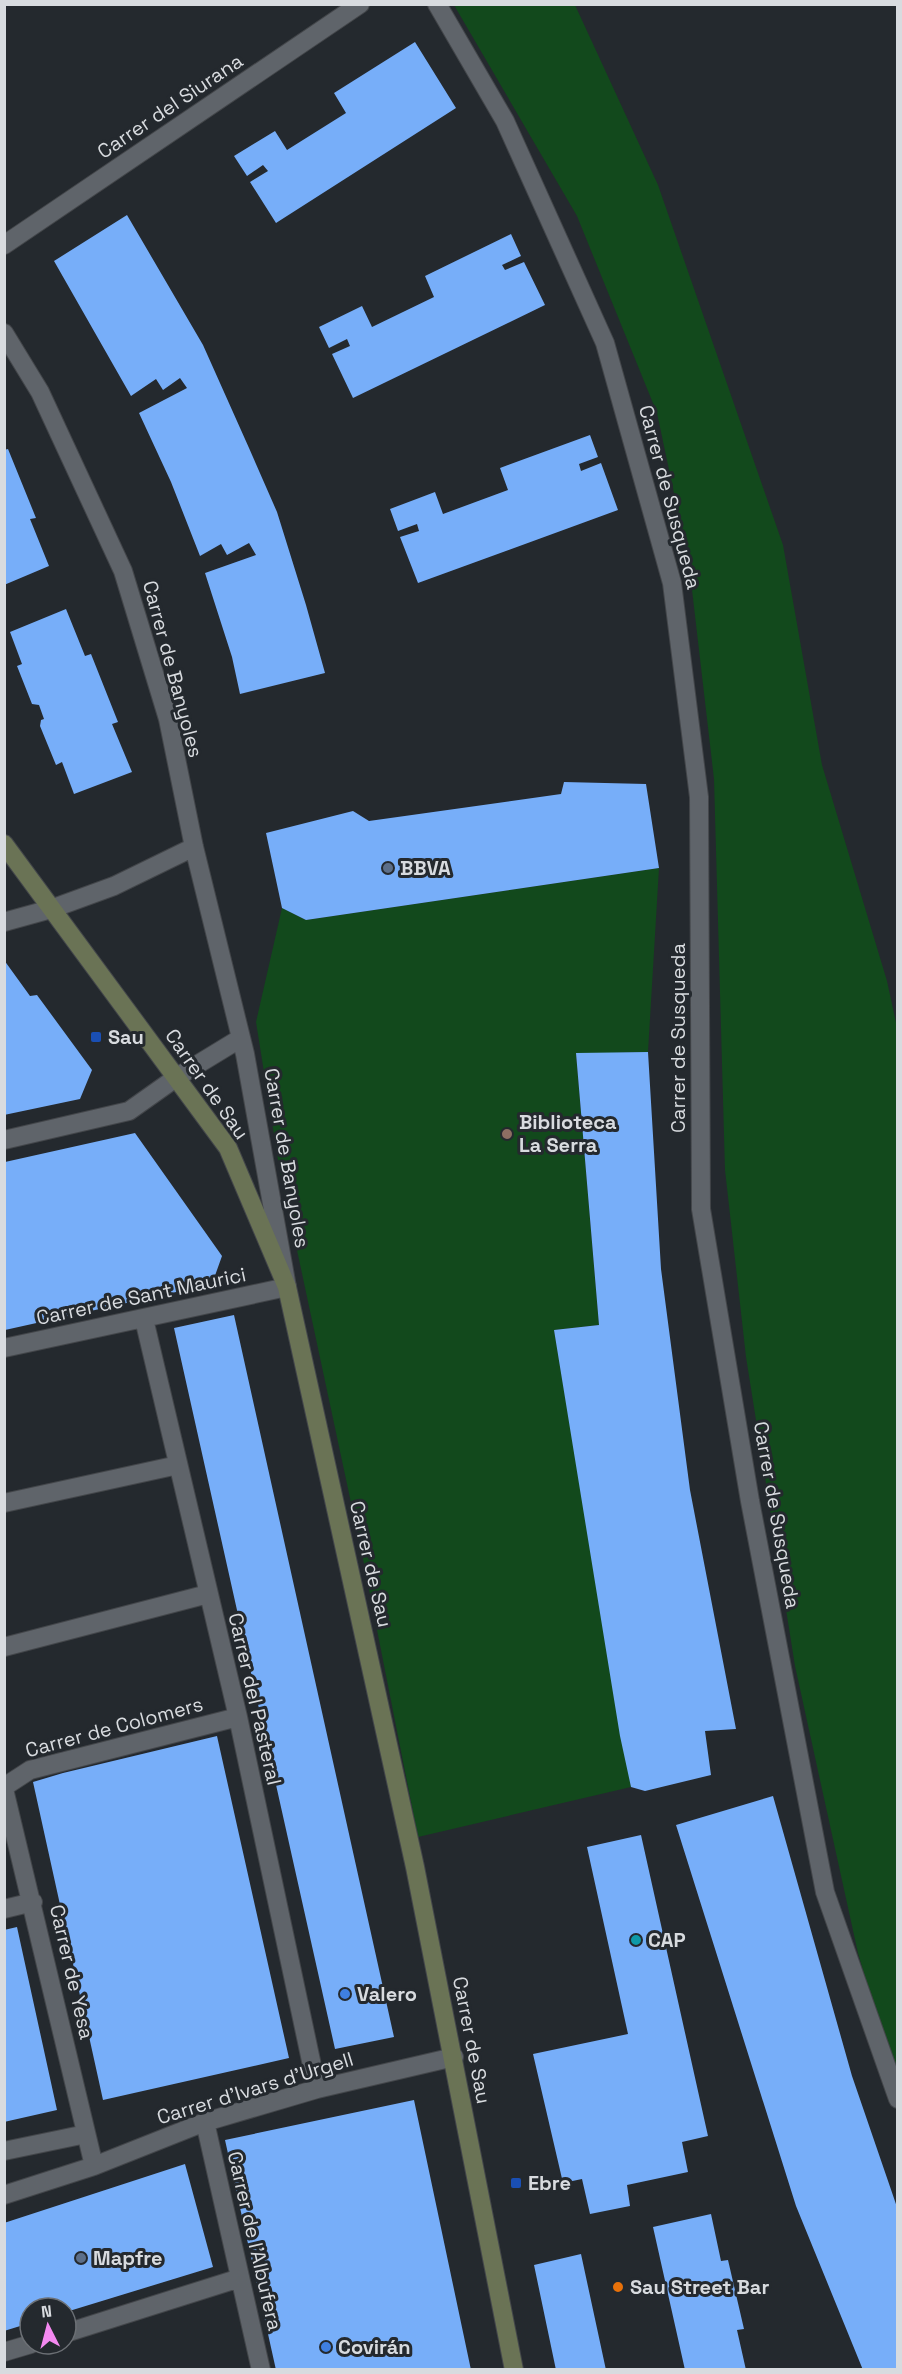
<svg xmlns="http://www.w3.org/2000/svg" width="902" height="2374" font-family="'Space Grotesk',sans-serif">
	<rect width="100%" height="100%" fill="#24292e"/>
	<path fill="#12491c" d="M 454,5 L 575,5 L 658,185 L 783,545 L 822,765 L 887,981 L 898,1032 L 897,2087 L 858,1953 L 795,1666 L 746,1357 L 725,1170 L 714,779 L 689,564 L 657,413 L 577,216 Z
		M 659,868 L 648,1052 L 576,1054 L 599,1325 L 554,1330 L 631,1787 L 418,1837 L 362,1554 L 279,1166 L 256,1022 L 282,908 L 306,920 Z"/>
	<path fill="#77aef9" d="M 415,42 L 456,108 L 276,223 L 250,182 L 268,171 L 263,165 L 247,176 L 234,156 L 275,131 L 287,150 L 346,113 L 334,93 Z
		M 127,215 L 203,345 L 249,448 L 277,512 L 306,605 L 325,673 L 240,694 L 232,657 L 205,573 L 256,555 L 249,543 L 227,555 L 221,544 L 200,556 L 171,482 L 139,413 L 187,388 L 180,378 L 163,390 L 156,379 L 131,396 L 54,261 Z
		M 511,234 L 521,256 L 502,265 L 505,270 L 524,262 L 545,305 L 353,398 L 332,354 L 350,346 L 347,339 L 329,348 L 319,327 L 362,306 L 372,327 L 434,297 L 425,276 Z
		M 590,435 L 598,457 L 579,464 L 581,471 L 601,463 L 618,510 L 418,583 L 400,537 L 419,531 L 417,524 L 398,531 L 390,509 L 435,492 L 443,514 L 508,490 L 500,468 Z
		M 8,449 L 36,518 L 30,519 L 49,566 L 4,585 L 4,450 Z
		M 66,609 L 85,656 L 91,654 L 118,722 L 112,724 L 132,772 L 74,794 L 62,762 L 56,765 L 40,726 L 41,720 L 44,719 L 39,705 L 32,704 L 17,666 L 22,664 L 10,632 Z
		M 564,782 L 646,784 L 659,868 L 306,920 L 282,908 L 266,833 L 353,811 L 369,821 L 561,794 Z
		M 4,960 L 30,996 L 37,995 L 92,1070 L 80,1099 L 4,1115 Z
		M 648,1052 L 661,1269 L 690,1490 L 736,1729 L 705,1731 L 711,1775 L 645,1791 L 631,1787 L 620,1736 L 554,1330 L 599,1325 L 576,1053 Z
		M 135,1133 L 222,1256 L 212,1284 L 5,1330 L 5,1162 Z
		M 234,1315 L 394,2037 L 335,2049 L 174,1328 Z
		M 217,1736 L 289,2058 L 103,2100 L 33,1782 L 63,1773 Z
		M 773,1796 L 852,2076 L 898,2210 L 898,2370 L 863,2370 L 796,2206 L 676,1825 Z
		M 641,1835 L 708,2136 L 682,2142 L 688,2172 L 627,2185 L 630,2206 L 590,2214 L 582,2179 L 563,2183 L 533,2054 L 628,2034 L 587,1847 Z
		M 17,1927 L 57,2110 L 4,2122 L 4,1930 Z
		M 414,2100 L 471,2370 L 276,2370 L 225,2140 Z
		M 185,2164 L 213,2267 L 66,2312 L 66,2308 L 30,2308 L 30,2323 L 4,2331 L 4,2223 Z
		M 711,2214 L 721,2261 L 728,2260 L 744,2329 L 737,2330 L 746,2370 L 685,2370 L 653,2227 Z
		M 581,2254 L 606,2370 L 556,2370 L 534,2265 Z"/>
	<g fill="none" stroke-linecap="round" stroke-linejoin="round">
		<g stroke="#43464a" stroke-width="20">
			<path id="street" d="M 437,4 L 505,121 L 605,343 L 672,583 L 699,797 L 701,1209 L 750,1501 L 825,1892 L 898,2099
				M 4,245 L 360,4
				M 4,333 L 40,392 L 123,571 L 168,719 L 194,847 L 245,1054 L 287,1287 L 4,1348
				M 4,922 L 51,909 L 114,886 L 194,847
				M 4,1140 L 129,1111 L 177,1077 L 241,1038
				M 144,1319 L 238,1717 L 317,2089
				M 4,1503 L 178,1465
				M 4,1647 L 208,1594
				M 4,1787 L 30,1770 L 238,1717
				M 4,1789 L 94,2166
				M 4,1909 L 33,1902
				M 205,2122 L 261,2370
				M 4,2151 L 86,2134
				M 4,2195 L 94,2166 L 205,2122 L 317,2089 L 454,2057
				M 66,2333 L 240,2278
				M 4,2352 L 31,2344"/>
		</g>
		<g stroke="#43464a" stroke-width="20">
			<path id="secondary" d="M 4,844 L 228,1148 L 287,1287 L 415,1867 L 514,2370"/>
		</g>
		<use href="#street" stroke="#5f646a" stroke-width="18"/>
		<use href="#secondary" stroke="#6a7355" stroke-width="18"/>
	</g>
	<g fill="#5c6f8a" stroke="#24292e" stroke-width="2">
		<circle cx="388" cy="868" r="6"/>
		<circle cx="81" cy="2258" r="6"/>
	</g>
	<g fill="#1a4fb4" stroke="#24292e" stroke-width="2">
		<rect x="90" y="1031" width="12" height="12" rx="3"/>
		<rect x="510" y="2177" width="12" height="12" rx="3"/>
	</g>
	<circle fill="#8d6e63" stroke="#24292e" stroke-width="2" cx="507" cy="1134" r="6"/>
	<circle fill="#0f9aa8" stroke="#24292e" stroke-width="2" cx="636" cy="1940" r="6"/>
	<g fill="#3f7fe0" stroke="#24292e" stroke-width="2">
		<circle cx="345" cy="1994" r="6"/>
		<circle cx="326" cy="2347" r="6"/>
	</g>
	<circle fill="#e8710a" stroke="#24292e" stroke-width="2" cx="618" cy="2287" r="6"/>
	<g text-anchor="middle" dominant-baseline="central" stroke-width="6" stroke-linejoin="round" paint-order="stroke">
		<g font-size="20" fill="#d8dbdf" stroke="#24292e">
			<text transform="translate(170 106) rotate(-34)">Carrer del Siurana</text>
			<text transform="translate(670 497) rotate(75)">Carrer de Susqueda</text>
			<text transform="translate(173 669) rotate(75)">Carrer de Banyoles</text>
			<text transform="translate(678 1038) rotate(-90)">Carrer de Susqueda</text>
			<text transform="translate(207 1084) rotate(55)">Carrer de Sau</text>
			<text transform="translate(287 1158) rotate(80)">Carrer de Banyoles</text>
			<text transform="translate(141 1296) rotate(-12)">Carrer de Sant Maurici</text>
			<text transform="translate(777 1515) rotate(80)">Carrer de Susqueda</text>
			<text transform="translate(371 1564) rotate(77)">Carrer de Sau</text>
			<text transform="translate(255 1699) rotate(77)">Carrer del Pasteral</text>
			<text transform="translate(114 1727) rotate(-15)">Carrer de Colomers</text>
			<text transform="translate(72 1972) rotate(77)">Carrer de Yesa</text>
			<text transform="translate(472 2040) rotate(79)">Carrer de Sau</text>
			<text transform="translate(255 2088) rotate(-17)">Carrer d'Ivars d'Urgell</text>
			<text transform="translate(255 2241) rotate(77)">Carrer de l'Albufera</text>
		</g>
		<g font-size="20" font-weight="bold" fill="#d8dbdf" stroke="#24292e" text-anchor="start">
			<text x="400" y="868">BBVA</text>
			<text x="108" y="1037">Sau</text>
			<text x="519" y="1122">Biblioteca<tspan x="519" dy="23">La Serra</tspan></text>
			<text x="648" y="1940">CAP</text>
			<text x="357" y="1994">Valero</text>
			<text x="528" y="2183">Ebre</text>
			<text x="93" y="2258">Mapfre</text>
			<text x="630" y="2287">Sau Street Bar</text>
			<text x="338" y="2347">Covirán</text>
		</g>
	</g>
	<rect width="902" height="2374" fill="none" stroke="#d8dbdf" stroke-width="12"/>
	<g transform="translate(48 2326) rotate(354)"><circle r="28" fill="#24292e" stroke="#6c7075" stroke-width="1.5"/>
	<path d="M0-4.5L10 22L0 15L-10 22Z" fill="#f489f0"/>
	<text y="-9" font-size="16" font-weight="bold" text-anchor="middle" fill="#d8dbdf">N</text>
	</g>
</svg>
